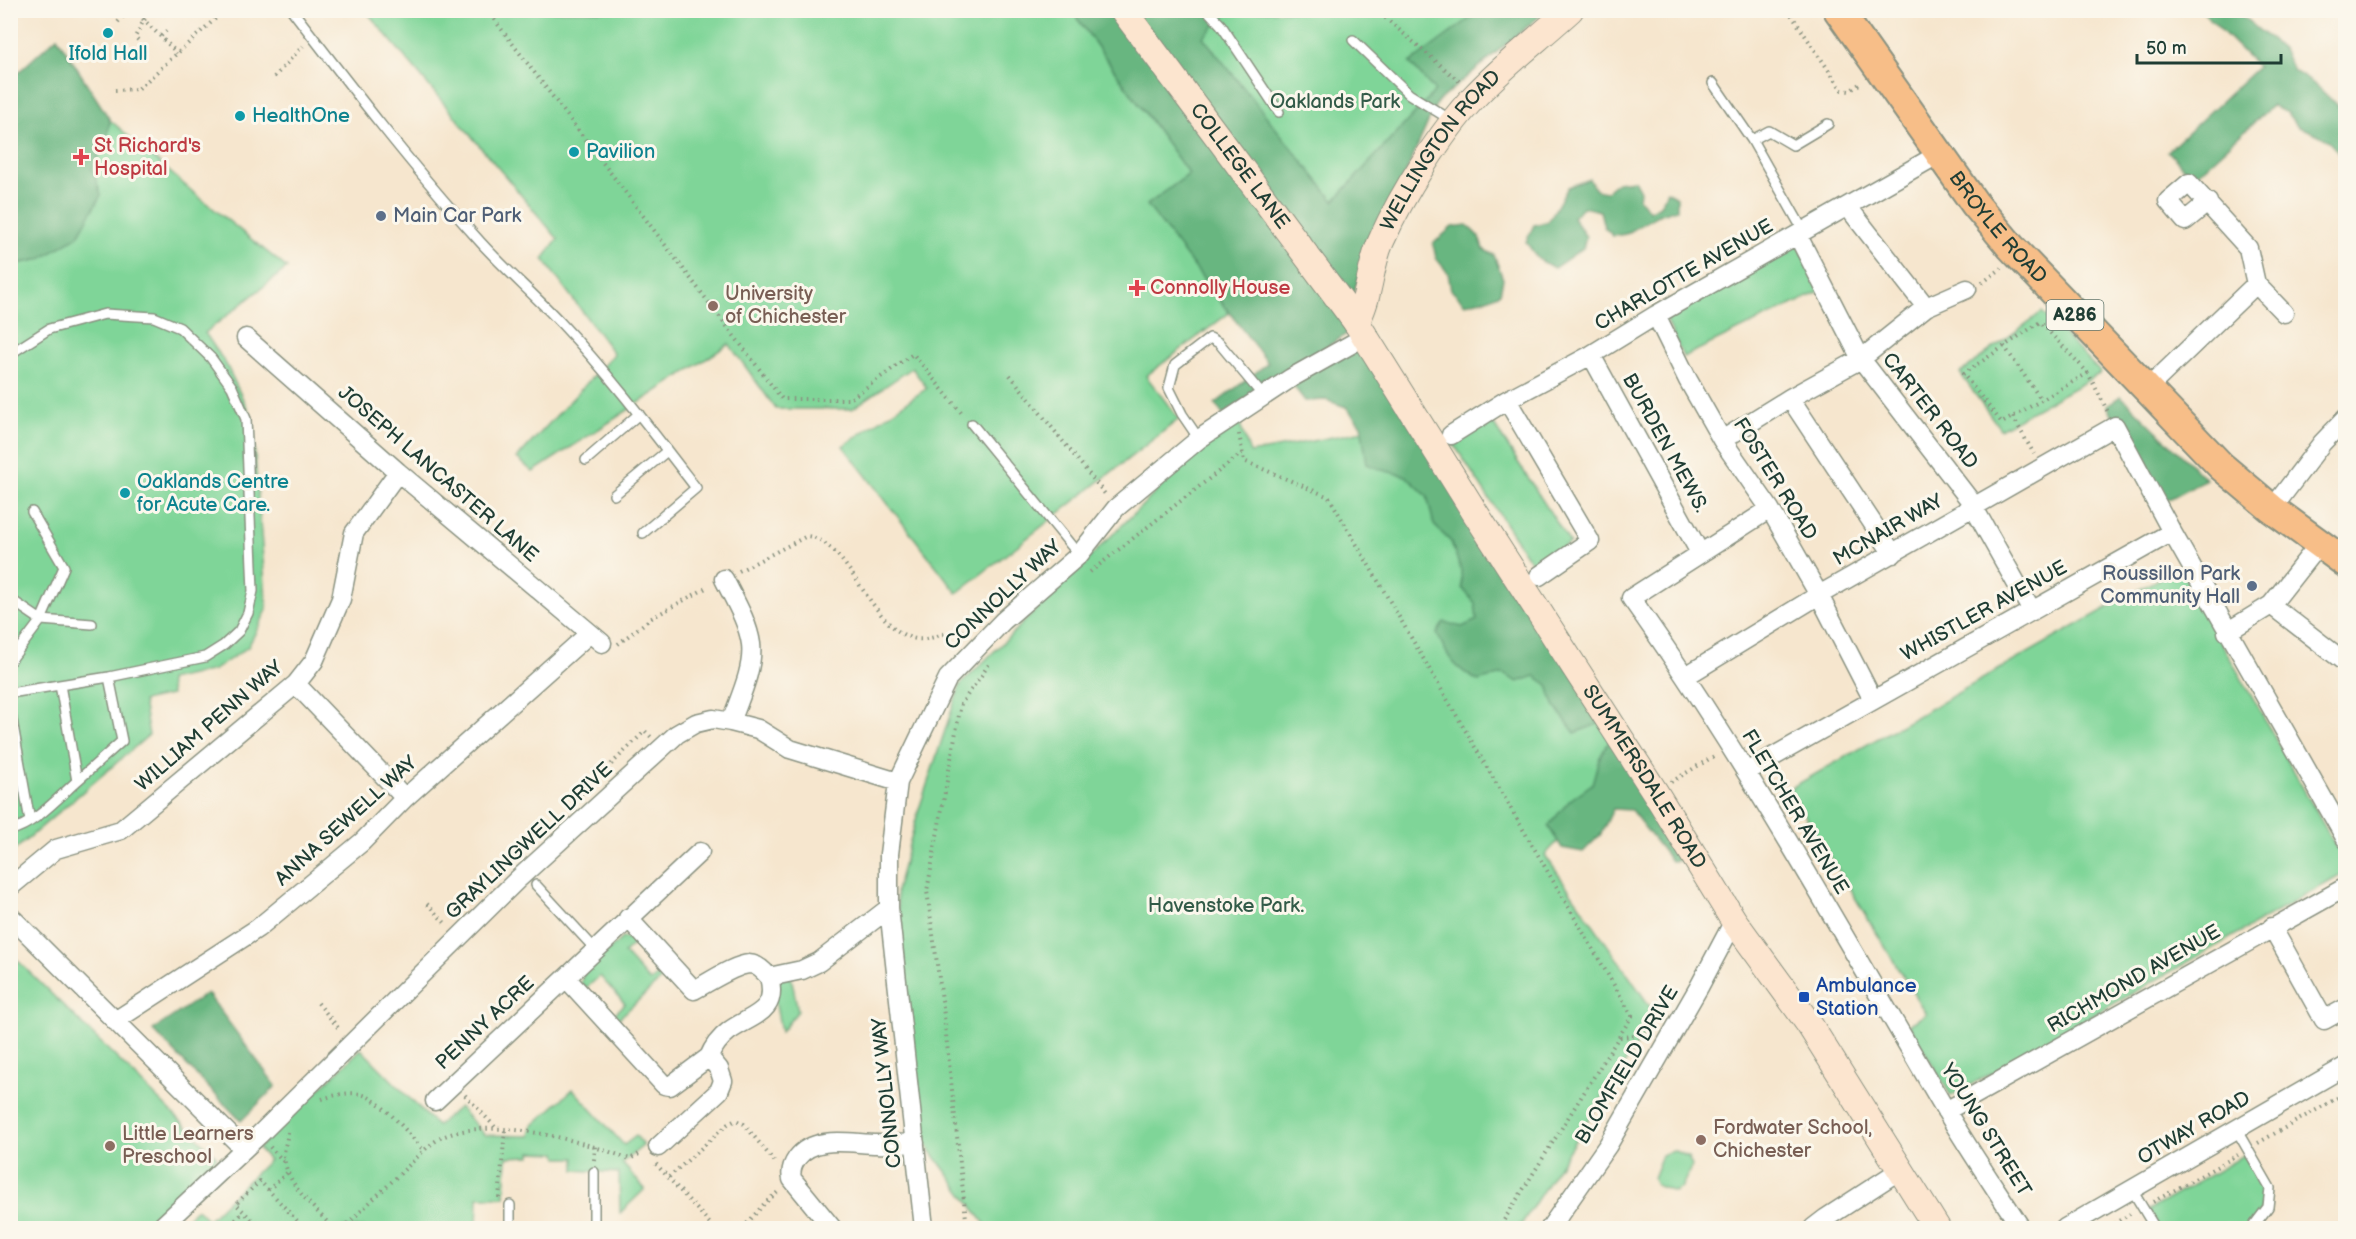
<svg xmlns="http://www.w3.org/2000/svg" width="2356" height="1239" font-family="'Balsamiq Sans',sans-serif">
	<rect width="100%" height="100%" fill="#fbf7ec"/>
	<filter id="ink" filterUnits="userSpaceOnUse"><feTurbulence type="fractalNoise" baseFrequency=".0167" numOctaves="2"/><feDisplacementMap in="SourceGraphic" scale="12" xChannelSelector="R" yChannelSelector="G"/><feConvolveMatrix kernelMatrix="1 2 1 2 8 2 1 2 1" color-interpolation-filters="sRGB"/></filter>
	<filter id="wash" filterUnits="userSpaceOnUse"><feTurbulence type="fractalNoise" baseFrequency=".008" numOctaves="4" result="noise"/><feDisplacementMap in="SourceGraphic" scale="24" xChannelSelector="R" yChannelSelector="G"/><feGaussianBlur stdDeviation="1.35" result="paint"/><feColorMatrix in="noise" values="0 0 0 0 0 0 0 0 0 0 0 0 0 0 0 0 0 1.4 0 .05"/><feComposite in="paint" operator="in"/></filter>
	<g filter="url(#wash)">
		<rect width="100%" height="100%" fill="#f6e6ce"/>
		<path fill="#7fd598" stroke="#4f8966" stroke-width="1.5" d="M 366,11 L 1072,11 L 1189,174 L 1148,205 L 1229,313 L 1146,376 L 1179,419 L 957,593 L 843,446 L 927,388 L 912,368 L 852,409 L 776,409 L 729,344 L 533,472 L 517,458 L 614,354 L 543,259 L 558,239 Z
			M 1153,11 L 1543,11 L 1437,102 L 1352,279 Z
			M 110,120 L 194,193 L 287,268 L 205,333 L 226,364 L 252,418 L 267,610 L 248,647 L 214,670 L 169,680 L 171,695 L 143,701 L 149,735 L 11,853 L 11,265 L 41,259 L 102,150 Z
			M 1797,244 L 1825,289 L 1683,357 L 1666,319 Z
			M 2042,312 L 2101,373 L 2000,429 L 1960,373 Z
			M 1236,413 L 1250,453 L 1409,422 L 1630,764 L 1545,855 L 1656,1015 L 1519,1228 L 988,1228 L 924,1142 L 896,891 L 919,809 L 960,685 Z
			M 1489,417 L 1570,543 L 1533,566 L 1451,440 Z
			M 2179,567 L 2345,863 L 2345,873 L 1951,1096 L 1909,1025 L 1926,1014 L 1789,789 Z
			M 622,938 L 632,938 L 636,942 L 624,953 L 650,982 L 662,971 L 666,975 L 616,1021 L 612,1016 L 625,1004 L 600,976 L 586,988 L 581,983 L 583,974 Z
			M 10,953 L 217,1157 L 143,1228 L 11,1228 Z
			M 791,976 L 798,1011 L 781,1032 L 775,1000 L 779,978 Z
			M 361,1049 L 437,1126 L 459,1107 L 485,1135 L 530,1136 L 532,1126 L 573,1089 L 624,1145 L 636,1136 L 644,1145 L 622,1163 L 645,1189 L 620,1213 L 619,1173 L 575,1170 L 575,1158 L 558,1158 L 557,1153 L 531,1152 L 531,1156 L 507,1157 L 505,1197 L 478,1197 L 477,1228 L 176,1228 L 197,1209 L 208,1220 L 269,1160 L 258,1148 Z
			M 1673,1150 L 1688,1157 L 1692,1166 L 1681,1188 L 1674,1192 L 1656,1185 L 1653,1178 L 1662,1155 Z
			M 2245,1155 L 2266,1191 L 2265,1205 L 2247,1228 L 2159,1228 L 2149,1210 Z"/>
		<path fill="#67b680" stroke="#437a5a" stroke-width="1.5" d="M 1072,11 L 1230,11 L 1203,37 L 1334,201 L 1435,91 L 1410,63 L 1480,11 L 1546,11 L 1437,102 L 1342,317 L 1351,331 L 1223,415 L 1215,404 L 1268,363 L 1147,205 L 1189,174 Z
			M 2202,11 L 2236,11 L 2283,50 L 2294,71 L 2317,86 L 2345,113 L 2345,164 C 2332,141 2323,134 2298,127 L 2287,113 L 2272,106 L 2193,178 L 2168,151 L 2258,67 Z
			M 57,37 L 110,120 L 107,138 L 92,168 L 101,195 L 78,236 L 41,259 L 11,265 L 11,79 Z
			M 1589,179 L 1596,190 L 1606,192 L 1617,182 L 1634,180 L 1640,191 L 1639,199 L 1650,211 L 1660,205 L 1667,191 L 1677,197 L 1677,209 L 1658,215 L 1626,234 L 1613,236 L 1604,227 L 1600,211 L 1583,207 L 1573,217 L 1586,237 L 1583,248 L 1554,268 L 1538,259 L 1526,242 L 1534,225 L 1548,222 L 1568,187 Z
			M 1467,225 L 1479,237 L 1483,249 L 1494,255 L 1503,279 L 1500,293 L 1490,298 L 1465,304 L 1451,290 L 1448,273 L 1436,258 L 1433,244 L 1452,227 Z
			M 1355,338 L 1603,722 L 1575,733 L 1554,705 L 1548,685 L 1535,676 L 1518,682 L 1503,674 L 1478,681 C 1454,667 1448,659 1437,633 L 1444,622 L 1462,627 L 1477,620 L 1475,603 L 1462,588 L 1461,570 L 1451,542 L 1434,525 L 1427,496 L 1406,476 L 1382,470 L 1367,464 L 1361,425 L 1346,407 L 1326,400 L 1305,401 L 1288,379 Z
			M 2121,396 L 2206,479 L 2160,504 L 2107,405 Z
			M 1612,736 L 1687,860 L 1671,861 L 1631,810 L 1613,809 L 1601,834 L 1583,852 L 1562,848 L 1548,826 L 1570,800 L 1592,784 L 1599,759 Z
			M 207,993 L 276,1086 L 241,1121 L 153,1030 Z"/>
	</g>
	<g filter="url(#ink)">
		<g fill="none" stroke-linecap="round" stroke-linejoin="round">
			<g stroke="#8a9281" stroke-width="12">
				<path id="lane" d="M 292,10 C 351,87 410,164 475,236 C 502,267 533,293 561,323 C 610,375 653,432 696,488 L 643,533
					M 1207,10 L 1221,25 L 1279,112
					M 1353,40 L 1409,94 L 1451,120
					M 1713,83 L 1752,140 L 1804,232
					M 1752,140 L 1769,131 L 1793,145 L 1828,124
					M 10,354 L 49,329 L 105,314 L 154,317 L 180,328 L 211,358 L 232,387 L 246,419 L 253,591 L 248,613 L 239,631 L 224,645 L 205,657 L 109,677 L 10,693
					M 972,424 L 1079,555
					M 1199,439 L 1182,414 L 1169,388 L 1175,365 L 1210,338 L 1219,343 L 1264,397
					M 586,460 L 639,414
					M 614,495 L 667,451
					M 10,599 L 41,620 L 92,624
					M 10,661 L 41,620 L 64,567 L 32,512
					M 11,714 L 30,821
					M 77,781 L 122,741 L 109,677
					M 10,830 C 33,826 60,796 77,781 L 60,685
					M 536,885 L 595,949
					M 2236,1129 L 2270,1188 L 2268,1207 L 2252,1228
					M 2132,1190 L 2155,1228
					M 510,1228 L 510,1205
					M 594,1228 L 594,1172"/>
			</g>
			<g stroke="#8a9281" stroke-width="21">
				<path id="street" d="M 1848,207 L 1926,307
					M 1798,236 L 1861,359 L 1969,499 L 2032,611
					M 2256,284 L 2284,313
					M 1656,315 L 1688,380 L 1722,440 L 1770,509 L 1819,595 L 1873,700
					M 246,338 L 398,472 L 602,643
					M 1591,355 L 1700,553
					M 2146,390 L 2256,284 L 2248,248 L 2189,183 L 2168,201 L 2185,221 L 2208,202
					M 1790,398 L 1893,554
					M 1507,400 L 1590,541 L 1539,576
					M 1451,435 L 1507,400 L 1591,355 L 1656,315 L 1939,154
					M 1722,440 L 1790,398 L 1861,359 L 1926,307 L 1967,289
					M 1770,509 L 1631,598 C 1747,761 1844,937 1945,1109 C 1969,1150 1996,1189 2021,1228
					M 2272,509 L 2322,443 L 2346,418
					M 724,579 C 734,599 748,622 751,644 C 754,669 739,699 731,722
					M 2271,605 L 2346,663
					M 2227,632 L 2271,605 L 2319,544
					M 1686,676 L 1819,595 L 2115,426 L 2172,532 L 2346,839
					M 296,684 L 405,798
					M 1746,772 L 2172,532
					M 10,887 L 56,849 L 121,830 L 296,684 L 314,661 L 341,599 L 354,533 L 398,472
					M 10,916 L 244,1149
					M 628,918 L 694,990 C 708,983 734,965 749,964 C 757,964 764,971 769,977
					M 2272,927 L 2324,1020 L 2346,1008
					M 566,978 L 664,1085 L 670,1086 L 709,1057
					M 115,1021 L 258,928 L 362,842 L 405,798 L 590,633
					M 435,1101 L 700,852
					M 1946,1111 L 2346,887
					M 658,1147 L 719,1091 L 723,1081 L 719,1069 L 709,1057 C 713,1047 720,1038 729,1031 C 751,1015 779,1013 769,977 L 802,970 L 819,962 L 889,908
					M 160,1228 L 259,1135 L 517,880 L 677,734 L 696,723 L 713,719 L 731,722 L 758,729 L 790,749 L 898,782
					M 832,1228 L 792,1179 C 790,1171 792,1165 797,1158 C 815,1134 852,1144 877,1144 C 890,1145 902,1143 915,1143
					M 924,1228 L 889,908 L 889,854 L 898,782 L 948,678 L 1003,621 L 1079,555 L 1116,508 L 1199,439 L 1291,378 L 1364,337
					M 1550,1228 L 1608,1145 L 1699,987 L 1734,921
					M 1813,1228 L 1826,1218 L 1900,1170
					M 2065,1228 L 2346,1066"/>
			</g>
			<g stroke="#8a9281" stroke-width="28">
				<g id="secondary">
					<path id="s1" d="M 1123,10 L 1356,322 L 1474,511 L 1655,792 L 1734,921 L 1809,1024 L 1937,1228"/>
					<path id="s2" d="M 1356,322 C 1371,296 1369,265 1382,239 C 1402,194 1441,132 1474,97 C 1503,66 1538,39 1570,10"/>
				</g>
			</g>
			<g stroke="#8a9281" stroke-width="32">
				<g id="primary">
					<path id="s3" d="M 1838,10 L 1975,204 L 2011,247 L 2221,466 L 2272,509 L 2346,563"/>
				</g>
			</g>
			<path stroke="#8a9281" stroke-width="4" stroke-dasharray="1.5 4.5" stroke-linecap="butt" d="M 134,10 L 177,53
				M 487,10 L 782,399 L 850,399 L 913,354 L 964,416
				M 1376,10 L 1459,81
				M 1788,10 L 1842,90 L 1850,91 L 1862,82
				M 118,22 L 129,10
				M 161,36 L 166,31
				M 138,40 L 135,37 L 144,20 L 154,10
				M 274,77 L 303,46
				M 115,90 L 138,89 L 225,10
				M 1982,283 L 2002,268
				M 2004,346 L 2042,401
				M 2088,373 L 2002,423 L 1963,374 L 2040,322 L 2088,373 L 2108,412
				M 1010,375 L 1105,494
				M 2013,417 L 2034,454
				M 1239,434 L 1244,461 L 1329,497 L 1632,1016 L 1499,1228
				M 739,571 L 807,536 C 849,540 872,633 917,639 C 932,641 946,630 962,631 L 965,635
				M 1090,572 L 1242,453
				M 618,644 L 650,619 L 708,587
				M 1671,782 L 1716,755
				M 577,798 L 645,731 L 651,737
				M 427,904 L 446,924
				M 318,1003 L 340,1030
				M 1620,1037 L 1651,1035
				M 465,1095 L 497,1129
				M 322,1099 C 334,1095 348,1092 360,1094 C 379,1097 411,1136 424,1151
				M 288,1132 C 287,1140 284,1148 284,1156 C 286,1185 315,1208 333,1228
				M 2258,1143 L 2346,1093
				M 270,1147 L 286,1164
				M 594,1160 L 595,1146
				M 656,1164 L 714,1228
				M 669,1177 L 728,1124 L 736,1120 L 744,1124 L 774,1161
				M 268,1190 L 288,1172
				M 499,1198 L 505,1130
				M 2153,1202 L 2238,1155
				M 231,1224 L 244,1212
				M 2114,1224 L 2130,1214
				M 200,1228 L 210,1225 L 231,1224 L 236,1228
				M 260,1228 L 236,1204 L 260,1181 L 304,1228
				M 343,1228 C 364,1208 385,1188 406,1168 C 418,1157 431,1141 445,1136 C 496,1116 581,1141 630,1159 L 641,1153
				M 743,1228 L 764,1204 L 780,1190
				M 967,1228 L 943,1007 L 927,891 L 961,704 L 990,663"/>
			<use href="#lane" stroke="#fff" stroke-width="9"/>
			<use href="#street" stroke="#fff" stroke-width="18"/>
			<use href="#secondary" stroke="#fce5cf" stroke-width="26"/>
			<use href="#primary" stroke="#f7be88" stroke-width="28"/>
		</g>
	</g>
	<g fill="#0f9aa8" stroke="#fbf7ec" stroke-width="2">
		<circle cx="108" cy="33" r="6"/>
		<circle cx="240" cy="116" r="6"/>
		<circle cx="574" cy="152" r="6"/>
		<circle cx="125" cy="493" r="6"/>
	</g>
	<g fill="#e0444e" stroke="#fbf7ec" stroke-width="2">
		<path d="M78 148h6v6h6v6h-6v6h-6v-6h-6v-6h6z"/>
		<path d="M1134 279h6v6h6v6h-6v6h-6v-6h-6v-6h6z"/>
	</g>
	<g fill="#5c6f8a" stroke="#fbf7ec" stroke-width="2">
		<circle cx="381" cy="216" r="6"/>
		<circle cx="2252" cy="586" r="6"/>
	</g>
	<g fill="#8d6e63" stroke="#fbf7ec" stroke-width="2">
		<circle cx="713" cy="306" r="6"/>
		<circle cx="1701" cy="1140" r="6"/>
		<circle cx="110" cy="1146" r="6"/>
	</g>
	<rect fill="#1a4fb4" stroke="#fbf7ec" stroke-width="2" x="1798" y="991" width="12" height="12" rx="3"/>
	<g text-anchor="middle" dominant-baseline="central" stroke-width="6" stroke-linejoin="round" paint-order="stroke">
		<rect fill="#fbf7ec" stroke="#61756b" stroke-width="1.5" x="2046.5" y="300" width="57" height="30" rx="4.5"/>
		<g font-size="18" font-weight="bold" fill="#1f3d34">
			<text x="2075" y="315">A286</text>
		</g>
		<g font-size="20" fill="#0d838f" stroke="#fbf7ec" text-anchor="start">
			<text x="108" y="54" text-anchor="middle">Ifold Hall</text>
			<text x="252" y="116">HealthOne</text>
			<text x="586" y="152">Pavilion</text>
			<text x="137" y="482">Oaklands Centre<tspan x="137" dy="23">for Acute Care.</tspan></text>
		</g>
		<g font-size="20" fill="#325b48" stroke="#fbf7ec">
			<text x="1335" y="102">Oaklands Park</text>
			<text x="1226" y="906">Havenstoke Park.</text>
		</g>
		<g font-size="20" fill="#be3a42" stroke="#fbf7ec" text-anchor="start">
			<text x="94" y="146">St Richard's<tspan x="94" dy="23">Hospital</tspan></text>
			<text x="1150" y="288">Connolly House</text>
		</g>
		<g font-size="20" fill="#1f3d34" stroke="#fbf7ec">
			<text stroke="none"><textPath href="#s2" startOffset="194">WELLINGTON ROAD</textPath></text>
			<text stroke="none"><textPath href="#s1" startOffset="195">COLLEGE LANE</textPath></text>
			<text stroke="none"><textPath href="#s3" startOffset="270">BROYLE ROAD</textPath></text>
			<text transform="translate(1684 275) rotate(-30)">CHARLOTTE AVENUE</text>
			<text transform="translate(1930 411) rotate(52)">CARTER ROAD</text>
			<text transform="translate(1665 443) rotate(61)">BURDEN MEWS.</text>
			<text transform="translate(438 474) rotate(41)">JOSEPH LANCASTER LANE</text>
			<text transform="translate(1775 479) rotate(58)">FOSTER ROAD</text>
			<text transform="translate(1888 530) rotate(-30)">MCNAIR WAY</text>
			<text transform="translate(1003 595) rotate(-43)">CONNOLLY WAY</text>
			<text transform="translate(1984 611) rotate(-29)">WHISTLER AVENUE</text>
			<text transform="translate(209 726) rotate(-41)">WILLIAM PENN WAY</text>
			<text stroke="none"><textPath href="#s1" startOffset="928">SUMMERSDALE ROAD</textPath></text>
			<text transform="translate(1795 812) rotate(59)">FLETCHER AVENUE</text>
			<text transform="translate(346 821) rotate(-42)">ANNA SEWELL WAY</text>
			<text transform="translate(529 841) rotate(-43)">GRAYLINGWELL DRIVE</text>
			<text transform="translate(2134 979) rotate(-30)">RICHMOND AVENUE</text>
			<text transform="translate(485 1023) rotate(-43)">PENNY ACRE</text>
			<text transform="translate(1627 1065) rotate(-59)">BLOMFIELD DRIVE</text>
			<text transform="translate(887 1093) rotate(-96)">CONNOLLY WAY</text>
			<text transform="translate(2194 1128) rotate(-30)">OTWAY ROAD</text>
			<text transform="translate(1986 1130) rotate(58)">YOUNG STREET</text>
		</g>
		<g font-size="20" fill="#4e5e75" stroke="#fbf7ec" text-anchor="start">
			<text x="393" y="216">Main Car Park</text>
			<text x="2240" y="574" text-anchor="end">Roussillon Park<tspan x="2240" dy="23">Community Hall</tspan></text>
		</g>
		<g font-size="20" fill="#785e54" stroke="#fbf7ec" text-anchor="start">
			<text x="725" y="294">University<tspan x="725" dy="23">of Chichester</tspan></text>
			<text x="1713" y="1128">Fordwater School,<tspan x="1713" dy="23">Chichester</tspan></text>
			<text x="122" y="1134">Little Learners<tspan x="122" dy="23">Preschool</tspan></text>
		</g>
		<g font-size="20" fill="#164399" stroke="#fbf7ec" text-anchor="start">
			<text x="1816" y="986">Ambulance<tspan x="1816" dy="23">Station</tspan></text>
		</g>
	</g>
	<rect width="2356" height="1239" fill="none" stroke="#fbf7ec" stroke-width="36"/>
	<path d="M2137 54v9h144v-9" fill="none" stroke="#1f3d34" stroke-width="3"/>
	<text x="2146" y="54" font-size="18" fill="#1f3d34" stroke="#fbf7ec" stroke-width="4.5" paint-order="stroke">50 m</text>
</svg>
